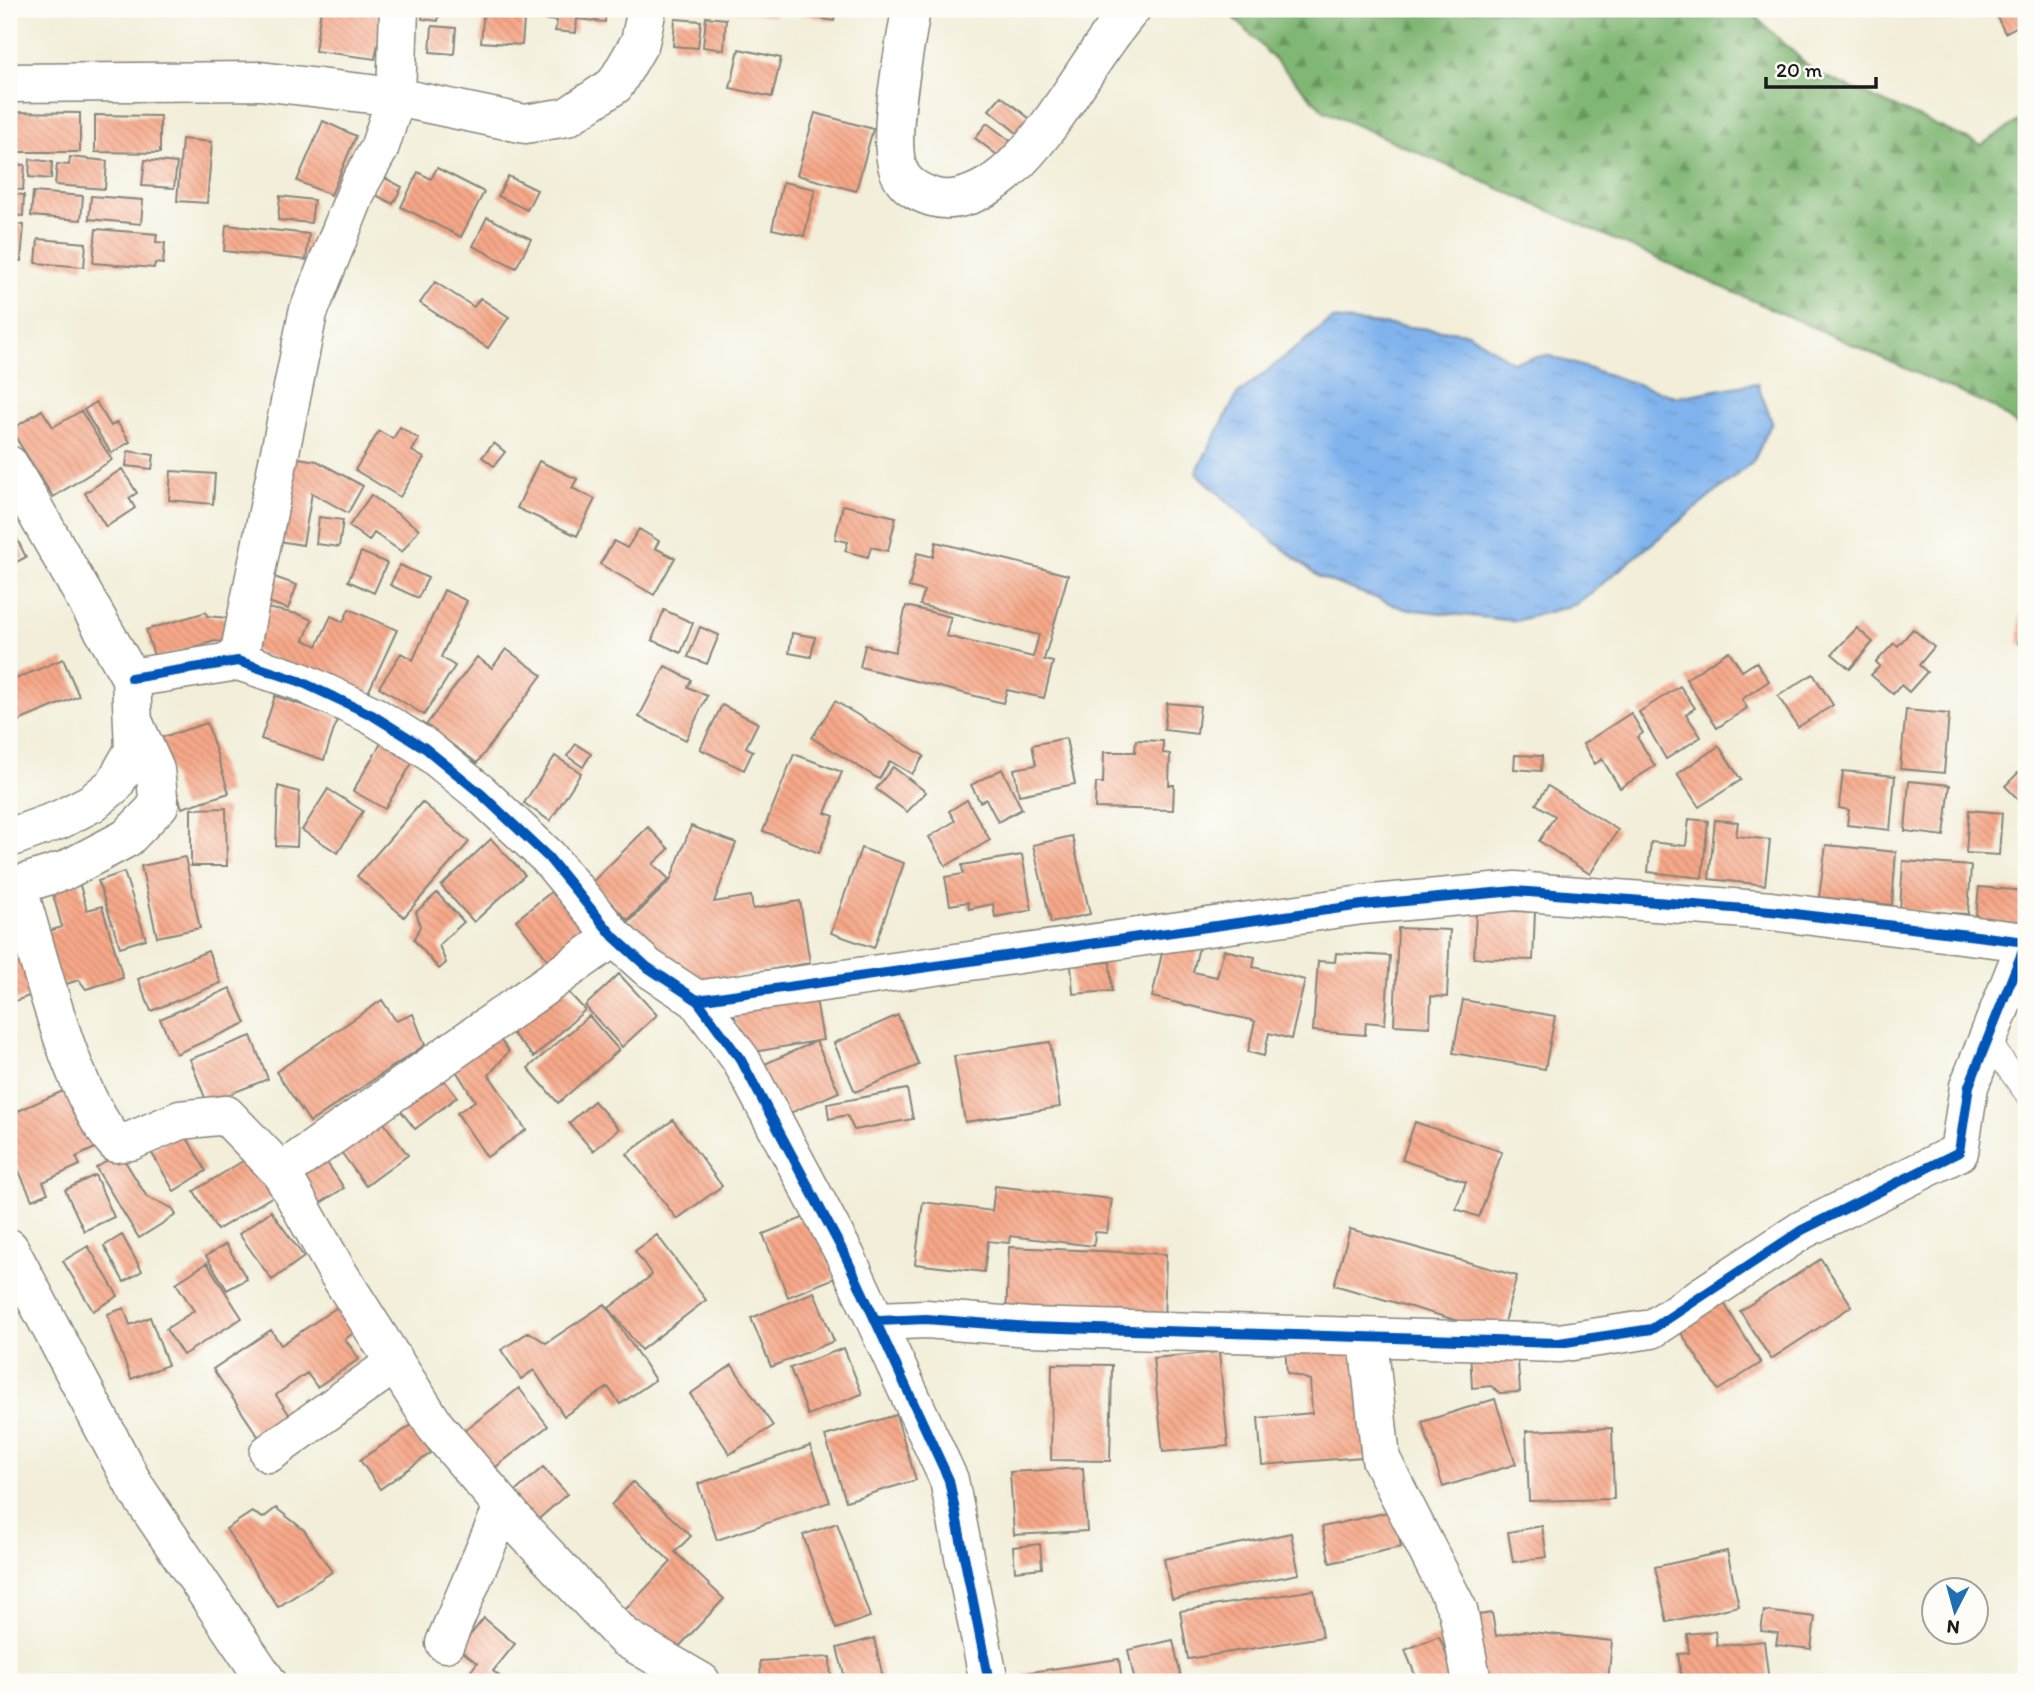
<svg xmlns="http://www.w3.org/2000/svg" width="2035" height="1691" font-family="Itim,sans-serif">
	<defs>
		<pattern id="forest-firs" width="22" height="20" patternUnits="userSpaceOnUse" patternTransform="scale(1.75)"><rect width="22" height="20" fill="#81b774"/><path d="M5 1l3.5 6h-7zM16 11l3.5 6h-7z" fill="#69945e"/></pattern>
		<pattern id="water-ripples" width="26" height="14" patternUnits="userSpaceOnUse" patternTransform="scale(1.75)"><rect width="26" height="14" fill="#80b3ed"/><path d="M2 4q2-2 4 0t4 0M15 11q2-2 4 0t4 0" fill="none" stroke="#6e99cb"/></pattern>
		<pattern id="building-back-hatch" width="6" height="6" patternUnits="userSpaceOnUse" patternTransform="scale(1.75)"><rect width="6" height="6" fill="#f6a788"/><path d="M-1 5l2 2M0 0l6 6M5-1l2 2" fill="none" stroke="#d28f75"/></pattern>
	</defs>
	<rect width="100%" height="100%" fill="#fdfcf7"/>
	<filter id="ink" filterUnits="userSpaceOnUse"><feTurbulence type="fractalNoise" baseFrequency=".0143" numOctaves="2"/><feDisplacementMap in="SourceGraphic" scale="14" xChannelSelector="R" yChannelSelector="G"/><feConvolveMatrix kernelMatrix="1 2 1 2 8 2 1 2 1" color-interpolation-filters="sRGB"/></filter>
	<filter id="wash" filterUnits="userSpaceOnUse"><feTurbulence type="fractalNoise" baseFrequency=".00686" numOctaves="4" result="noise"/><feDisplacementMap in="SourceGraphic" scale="28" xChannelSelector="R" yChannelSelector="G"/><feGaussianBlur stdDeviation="1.57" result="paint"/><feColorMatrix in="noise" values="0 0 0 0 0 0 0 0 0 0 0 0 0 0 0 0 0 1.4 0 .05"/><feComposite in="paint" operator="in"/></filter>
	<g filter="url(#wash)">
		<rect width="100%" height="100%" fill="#f2eed9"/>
		<path fill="url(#forest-firs)" stroke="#4e6a48" stroke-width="2" d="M 1226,9 L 1747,9 L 1815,72 L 1981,145 L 2026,116 L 2026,432 L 1993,407 L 1324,111 Z"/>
		<path fill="url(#water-ripples)" stroke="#4e6884" stroke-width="2" d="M 1332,319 L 1468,333 L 1512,362 L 1547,355 L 1677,397 L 1757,383 L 1772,422 L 1753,462 L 1577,604 L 1516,621 L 1405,609 L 1319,577 L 1252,524 L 1196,472 L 1237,395 Z"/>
		<g id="blocks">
			<path fill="url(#building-back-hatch)" d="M 110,9 L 166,9 L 165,15 Z
				M 321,9 L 382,14 L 383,44 L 378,43 L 375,59 L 315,51 Z
				M 423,9 L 439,9 L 438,21 L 422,19 Z
				M 484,9 L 525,9 L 522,45 L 481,42 Z
				M 538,9 L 606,9 L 605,22 L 577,19 L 576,33 L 555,31 L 557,21 L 537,19 Z
				M 718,9 L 775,9 L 775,16 Z
				M 796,9 L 836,9 L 834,21 L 796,13 Z
				M 1993,9 L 2026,9 L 2026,22 L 2005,33 Z
				M 706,17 L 726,19 L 724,50 L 703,47 Z
				M 675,19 L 701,21 L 698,48 L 673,46 Z
				M 432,26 L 456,28 L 454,54 L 430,52 Z
				M 739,49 L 781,58 L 772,97 L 730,88 Z
				M 1001,96 L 1030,119 L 1018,134 L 989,110 Z
				M 9,112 L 80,113 L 80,152 L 9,152 Z
				M 815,113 L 873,129 L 856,191 L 797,175 Z
				M 95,115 L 160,116 L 160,153 L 95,152 Z
				M 323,121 L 356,136 L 331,195 L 297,181 Z
				M 987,123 L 1013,143 L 1001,158 L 975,138 Z
				M 182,139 L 212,142 L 207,203 L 177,201 Z
				M 70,157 L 107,161 L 105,189 L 55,185 L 57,164 L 69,165 Z
				M 30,159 L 52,162 L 51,179 L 29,177 Z
				M 145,160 L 177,163 L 174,188 L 142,186 Z
				M 9,164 L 25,165 L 23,190 L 9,189 Z
				M 437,168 L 484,192 L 461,237 L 401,207 L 418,172 L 431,179 Z
				M 508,176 L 537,190 L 527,210 L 498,196 Z
				M 383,177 L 402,187 L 393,204 L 374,194 Z
				M 783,182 L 815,189 L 804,236 L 772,229 Z
				M 33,192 L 83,196 L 81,220 L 31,216 Z
				M 9,193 L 24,195 L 23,216 L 9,215 Z
				M 91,196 L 143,200 L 141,224 L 89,219 Z
				M 280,196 L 314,200 L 311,223 L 278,220 Z
				M 487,217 L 531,239 L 516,268 L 473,246 Z
				M 9,224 L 24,225 L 21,261 L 9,260 Z
				M 226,225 L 309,234 L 306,260 L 224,251 Z
				M 96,229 L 157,234 L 156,242 L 165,243 L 163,264 L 155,263 L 154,268 L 93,263 Z
				M 38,239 L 86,243 L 84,267 L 36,263 Z
				M 435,282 L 474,307 L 480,298 L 509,317 L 488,348 L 420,303 Z
				M 96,402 L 111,426 L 117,422 L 130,442 L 111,453 L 84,410 Z
				M 42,410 L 53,427 L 81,411 L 112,460 L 53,497 L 11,430 Z
				M 400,427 L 419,439 L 412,451 L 424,458 L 400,497 L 355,470 L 379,431 L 393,439 Z
				M 494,443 L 505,452 L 494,466 L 482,457 Z
				M 128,451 L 154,455 L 152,469 L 126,466 Z
				M 286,456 L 317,461 L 363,486 L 348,513 L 312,493 L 303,545 L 272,540 Z
				M 539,461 L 577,479 L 572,488 L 595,499 L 577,536 L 517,508 Z
				M 122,469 L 137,493 L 129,498 L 135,508 L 106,527 L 85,493 Z
				M 171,471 L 215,474 L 213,504 L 169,500 Z
				M 371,495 L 419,529 L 402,552 L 374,533 L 369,541 L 349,526 Z
				M 843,505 L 896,517 L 888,551 L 871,547 L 868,557 L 845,551 L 848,542 L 835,539 Z
				M 319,517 L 343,520 L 339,547 L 316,544 Z
				M 9,523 L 26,557 L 9,566 Z
				M 639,529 L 659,541 L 655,548 L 675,558 L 654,595 L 600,564 L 614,541 L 627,548 Z
				M 936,542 L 1068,575 L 1044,660 L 1053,662 L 1044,698 L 1007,690 L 1003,703 L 860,667 L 865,645 L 895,652 L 906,606 L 951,617 L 946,636 L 1033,657 L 1039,635 L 920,605 L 924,591 L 909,587 L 917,553 L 933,557 Z
				M 361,552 L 387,563 L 374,593 L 348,581 Z
				M 400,565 L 428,578 L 418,598 L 390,585 Z
				M 266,574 L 297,585 L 288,609 L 257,598 Z
				M 444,590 L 467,601 L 441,657 L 455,666 L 424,715 L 379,687 L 401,653 L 413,660 Z
				M 255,606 L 298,614 L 312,620 L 304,640 L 317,646 L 331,616 L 343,622 L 349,609 L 397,630 L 367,695 L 247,648 Z
				M 664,610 L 693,623 L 681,653 L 652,640 Z
				M 206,612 L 207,616 L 237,619 L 234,643 L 215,641 L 155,659 L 146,630 Z
				M 2020,614 L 2026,615 L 2026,644 L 2018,644 Z
				M 700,627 L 719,635 L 707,664 L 688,657 Z
				M 1857,628 L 1873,642 L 1850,669 L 1832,654 Z
				M 1913,629 L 1934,647 L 1919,665 L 1927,672 L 1909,692 L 1901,685 L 1893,694 L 1871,675 L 1880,666 L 1876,662 L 1894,643 L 1898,646 Z
				M 792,633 L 815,637 L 811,657 L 789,653 Z
				M 506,649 L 542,675 L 477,763 L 426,725 L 477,657 L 492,668 Z
				M 1729,651 L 1742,671 L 1756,662 L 1769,681 L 1742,699 L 1747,708 L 1717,728 L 1686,679 Z
				M 63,659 L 79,696 L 9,725 L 9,672 L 13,680 Z
				M 665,666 L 691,680 L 688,687 L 707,696 L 686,740 L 639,717 Z
				M 1813,674 L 1833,705 L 1798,727 L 1778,696 Z
				M 1680,686 L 1695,708 L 1686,714 L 1701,737 L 1666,759 L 1639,712 Z
				M 275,696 L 338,717 L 324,760 L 261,739 Z
				M 835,701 L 924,756 L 912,774 L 890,761 L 879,779 L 812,738 Z
				M 1167,703 L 1200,706 L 1197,734 L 1164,730 Z
				M 722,705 L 758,723 L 746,747 L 753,751 L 744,770 L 700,749 Z
				M 1906,710 L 1949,714 L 1944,773 L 1900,769 Z
				M 1631,713 L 1643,733 L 1637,737 L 1655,766 L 1620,788 L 1602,759 L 1595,764 L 1583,744 Z
				M 207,723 L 229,793 L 182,808 L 160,738 Z
				M 384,738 L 416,756 L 385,809 L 353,791 Z
				M 1066,738 L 1075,784 L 1019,795 L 1014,769 L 1036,765 L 1032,745 Z
				M 1136,740 L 1163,741 L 1163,753 L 1170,754 L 1169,785 L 1174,785 L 1173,810 L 1095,808 L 1096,783 L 1103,783 L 1104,752 L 1135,752 Z
				M 576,744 L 591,754 L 583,767 L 567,756 Z
				M 1719,746 L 1741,780 L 1699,807 L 1677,774 Z
				M 794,754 L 842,772 L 825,813 L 834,816 L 819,853 L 763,831 Z
				M 1515,755 L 1542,756 L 1541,771 L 1514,769 Z
				M 555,756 L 581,773 L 550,821 L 524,803 Z
				M 2026,765 L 2026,807 L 2005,786 Z
				M 893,767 L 926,792 L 907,812 L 876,789 Z
				M 1002,769 L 1022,809 L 998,822 L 986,799 L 980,802 L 971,785 Z
				M 1843,771 L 1895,776 L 1890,830 L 1847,825 L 1849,810 L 1839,808 Z
				M 1909,781 L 1950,785 L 1944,836 L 1905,831 Z
				M 278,786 L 299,792 L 297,847 L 276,846 Z
				M 1548,786 L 1618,830 L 1590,874 L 1539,841 L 1555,816 L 1536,804 Z
				M 328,789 L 363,811 L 338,853 L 302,830 Z
				M 967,800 L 990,840 L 946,866 L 929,837 L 955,821 L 949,811 Z
				M 422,802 L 469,842 L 404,917 L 357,876 Z
				M 226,808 L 227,866 L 191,866 L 191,809 Z
				M 1969,810 L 2002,813 L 1999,855 L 1966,853 Z
				M 1689,819 L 1708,821 L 1702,878 L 1648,872 L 1651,842 L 1686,846 Z
				M 1715,820 L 1738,822 L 1736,836 L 1770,840 L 1765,885 L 1709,879 Z
				M 691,826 L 736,843 L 714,902 L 751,896 L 753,909 L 800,901 L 810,963 L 698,982 L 673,969 L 627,924 L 670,881 Z
				M 648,827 L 669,849 L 653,864 L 669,879 L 628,920 L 591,883 Z
				M 1072,836 L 1090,914 L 1051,923 L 1033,845 Z
				M 491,839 L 525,875 L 474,922 L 441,886 Z
				M 1826,845 L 1896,852 L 1892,905 L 1819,897 Z
				M 861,848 L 904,863 L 874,948 L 831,933 Z
				M 1022,855 L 1032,910 L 995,917 L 993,904 L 969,909 L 968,902 L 950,905 L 945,877 L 963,874 L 962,865 Z
				M 185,857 L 200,928 L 157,937 L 141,866 Z
				M 1903,861 L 1971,866 L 1968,914 L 1900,910 Z
				M 124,872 L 146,939 L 120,947 L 98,881 Z
				M 79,882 L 87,910 L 102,906 L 123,978 L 86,989 L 79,980 L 60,986 L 45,932 L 62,927 L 52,891 Z
				M 1979,887 L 2026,891 L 2026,930 L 1975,925 Z
				M 555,889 L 590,935 L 552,965 L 516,920 Z
				M 437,893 L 464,922 L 439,945 L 446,963 L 439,969 L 414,940 L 420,926 L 416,912 Z
				M 9,902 L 41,992 L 9,1003 Z
				M 1476,909 L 1535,912 L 1533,960 L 1474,958 Z
				M 1398,928 L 1450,930 L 1447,997 L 1431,996 L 1430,1027 L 1394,1025 Z
				M 1166,935 L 1200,943 L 1193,972 L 1217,977 L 1224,950 L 1255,957 L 1253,967 L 1305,980 L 1291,1039 L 1269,1033 L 1264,1056 L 1248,1052 L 1255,1021 L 1152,997 Z
				M 208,951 L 221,983 L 151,1011 L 138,979 Z
				M 1336,953 L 1390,956 L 1385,1024 L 1366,1022 L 1365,1035 L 1313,1031 L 1318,961 L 1335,962 Z
				M 1110,962 L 1112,991 L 1073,994 L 1071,965 Z
				M 619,974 L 657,1015 L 622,1047 L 585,1006 Z
				M 561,984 L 585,1010 L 534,1057 L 510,1031 Z
				M 230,988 L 246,1023 L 176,1054 L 160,1019 Z
				M 815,993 L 823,1040 L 742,1054 L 733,1007 Z
				M 382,1000 L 396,1021 L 413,1014 L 425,1045 L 310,1122 L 276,1072 Z
				M 1463,1000 L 1555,1016 L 1545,1069 L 1453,1053 Z
				M 898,1015 L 919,1065 L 855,1092 L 834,1043 Z
				M 589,1016 L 619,1050 L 558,1103 L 528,1068 Z
				M 492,1029 L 509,1051 L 489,1075 L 526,1130 L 487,1157 L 457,1113 L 475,1101 L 448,1058 Z
				M 251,1036 L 268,1079 L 207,1103 L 190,1059 Z
				M 816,1041 L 839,1092 L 781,1117 L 758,1067 Z
				M 1050,1042 L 1060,1107 L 965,1122 L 954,1056 Z
				M 437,1071 L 457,1097 L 415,1129 L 394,1102 Z
				M 72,1087 L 99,1146 L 76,1157 L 80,1165 L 43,1182 L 48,1193 L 32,1200 L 9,1149 L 9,1115 Z
				M 907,1089 L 913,1119 L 854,1130 L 847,1115 L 829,1119 L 827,1104 Z
				M 594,1101 L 619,1129 L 593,1151 L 569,1123 Z
				M 377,1114 L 408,1155 L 366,1186 L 336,1145 Z
				M 673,1120 L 722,1186 L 677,1219 L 627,1154 Z
				M 1415,1122 L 1502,1152 L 1479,1217 L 1456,1209 L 1466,1182 L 1402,1160 Z
				M 183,1131 L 206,1171 L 174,1191 L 150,1150 Z
				M 120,1153 L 147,1197 L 172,1208 L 176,1215 L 139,1238 L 96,1168 Z
				M 322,1155 L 344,1188 L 314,1207 L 293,1173 Z
				M 251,1156 L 275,1195 L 217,1230 L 194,1191 Z
				M 95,1175 L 114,1217 L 84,1231 L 65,1190 Z
				M 995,1186 L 1112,1199 L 1107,1233 L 1095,1232 L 1094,1246 L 1010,1236 L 1009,1243 L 988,1241 L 984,1272 L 915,1264 L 923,1202 L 992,1211 Z
				M 271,1211 L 304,1257 L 272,1280 L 239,1234 Z
				M 810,1215 L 835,1278 L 788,1297 L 763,1234 Z
				M 1350,1229 L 1517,1276 L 1501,1333 L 1334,1285 Z
				M 122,1235 L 142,1271 L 124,1282 L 104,1246 Z
				M 657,1235 L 706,1300 L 641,1350 L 609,1308 L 652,1275 L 635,1251 Z
				M 226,1244 L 247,1279 L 227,1290 L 206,1256 Z
				M 88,1246 L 118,1296 L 93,1311 L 63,1261 Z
				M 1009,1247 L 1166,1254 L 1164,1323 L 1006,1317 Z
				M 1821,1259 L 1852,1306 L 1771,1359 L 1740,1311 Z
				M 207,1263 L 242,1318 L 183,1355 L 166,1329 L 194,1311 L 176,1283 Z
				M 814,1292 L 834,1341 L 771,1367 L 751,1318 Z
				M 1722,1300 L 1761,1363 L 1718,1390 L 1678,1328 Z
				M 346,1301 L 364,1326 L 345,1339 L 359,1359 L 317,1387 L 307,1373 L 276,1395 L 291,1417 L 260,1439 L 213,1369 L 271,1330 L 281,1345 Z
				M 605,1304 L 655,1380 L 620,1404 L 608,1387 L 564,1416 L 534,1370 L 521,1379 L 501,1350 L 529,1332 L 546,1343 Z
				M 124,1308 L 130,1325 L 150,1317 L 168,1365 L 131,1379 L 107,1314 Z
				M 1357,1341 L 1374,1456 L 1262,1465 L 1258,1418 L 1312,1413 L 1310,1380 L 1287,1373 L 1285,1346 Z
				M 1517,1347 L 1520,1392 L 1500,1393 L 1491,1386 L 1472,1388 L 1470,1350 Z
				M 844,1348 L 862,1394 L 808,1415 L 790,1368 Z
				M 1219,1352 L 1228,1446 L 1163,1452 L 1153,1358 Z
				M 1052,1364 L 1112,1365 L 1110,1461 L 1051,1460 Z
				M 732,1365 L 773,1426 L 730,1454 L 690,1394 Z
				M 519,1388 L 548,1426 L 492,1470 L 463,1432 Z
				M 1495,1399 L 1516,1464 L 1443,1487 L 1422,1422 Z
				M 896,1415 L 916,1480 L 846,1501 L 825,1436 Z
				M 412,1425 L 431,1453 L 380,1489 L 360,1460 Z
				M 1612,1428 L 1614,1499 L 1529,1501 L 1526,1431 Z
				M 810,1446 L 830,1502 L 717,1540 L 698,1484 Z
				M 543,1467 L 567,1494 L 532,1525 L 508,1498 Z
				M 1083,1468 L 1087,1531 L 1014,1535 L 1010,1472 Z
				M 633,1482 L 691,1536 L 675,1552 L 724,1599 L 672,1654 L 625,1610 L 671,1562 L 611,1505 Z
				M 276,1508 L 304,1530 L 332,1572 L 278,1607 L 226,1529 L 252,1512 L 263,1518 Z
				M 1393,1511 L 1401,1547 L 1330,1563 L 1322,1527 Z
				M 837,1523 L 870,1617 L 836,1629 L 803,1535 Z
				M 1542,1526 L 1547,1557 L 1513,1562 L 1508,1532 Z
				M 1291,1533 L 1299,1574 L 1172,1599 L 1164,1559 Z
				M 1040,1544 L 1042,1568 L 1015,1571 L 1013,1547 Z
				M 1727,1551 L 1739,1606 L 1667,1622 L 1655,1567 Z
				M 1314,1590 L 1322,1637 L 1188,1659 L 1180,1611 Z
				M 1764,1611 L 1815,1617 L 1811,1649 L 1776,1645 L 1778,1633 L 1761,1631 Z
				M 1492,1613 L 1496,1636 L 1523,1631 L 1612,1641 L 1608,1682 L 1480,1682 L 1466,1617 Z
				M 484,1618 L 515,1644 L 493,1671 L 507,1682 L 462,1682 L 477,1663 L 459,1649 Z
				M 1715,1631 L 1717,1646 L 1764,1641 L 1769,1682 L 1682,1682 L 1678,1654 L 1689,1653 L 1687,1634 Z
				M 1439,1636 L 1458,1682 L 1418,1682 L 1405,1650 Z
				M 874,1638 L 884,1682 L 846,1682 L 837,1648 Z
				M 1173,1640 L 1182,1682 L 1135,1682 L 1128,1650 Z
				M 830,1657 L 831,1682 L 761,1682 L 760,1661 Z
				M 1119,1659 L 1122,1682 L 1026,1682 L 1024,1673 Z"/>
		</g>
	</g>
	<g filter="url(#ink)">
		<use href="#blocks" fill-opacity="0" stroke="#87857a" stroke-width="2"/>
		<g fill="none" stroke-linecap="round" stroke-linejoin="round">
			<g stroke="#87857a" stroke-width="25">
				<path id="service" d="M 1987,1039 L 2026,1093"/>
			</g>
			<g stroke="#87857a" stroke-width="41">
				<path id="minor" d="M 911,9 C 906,45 882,148 902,177 C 909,188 920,193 932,197 C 957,205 986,190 1005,174 C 1058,127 1086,61 1131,9
					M 9,83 L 260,81 L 396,97 L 525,124 L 567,117 L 615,85 L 640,42 L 647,9
					M 9,465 L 131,678 L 134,750 L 114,785 L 92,803 L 59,820 L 9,838
					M 238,661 L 308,313 L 360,183 L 379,149 L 396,97 L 399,9
					M 131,678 L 238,661 L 299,681 L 372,715 L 425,748 L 480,793 L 548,857 L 614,937 L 647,967 L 697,1000 L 741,1060 L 846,1257 L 949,1480 L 989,1682
					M 17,886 C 39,955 70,1093 116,1143 L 131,1141 L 180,1120 L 226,1115 L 281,1172 L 338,1273 L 435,1426 L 525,1532 L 624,1637 L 701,1682
					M 9,888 L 66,870 L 127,838 L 159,805 L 155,770 L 133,721
					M 697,1000 L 1362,905 L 1515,891 L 1771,911 L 2026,942
					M 281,1172 L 614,937
					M 9,1248 L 135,1487 L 267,1682
					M 878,1321 L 926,1319 L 1029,1327 L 1559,1343 L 1652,1329 L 1802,1230 L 1959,1152 L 1969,1086 L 2026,943
					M 1368,1339 L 1381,1459 L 1458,1610 L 1472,1682
					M 269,1453 L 395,1363
					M 445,1643 L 503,1507"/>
			</g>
			<use href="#service" stroke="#fff" stroke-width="23"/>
			<use href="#minor" stroke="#fff" stroke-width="38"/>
			<g stroke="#fdfcf7" stroke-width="15">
				<path id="cycleway" d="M 131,678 L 238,661 L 299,681 L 372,715 L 425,748 L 480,793 L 548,857 L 614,937 L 647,967 L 697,1000 L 741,1060 L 846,1257 L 949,1480 L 989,1682
					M 697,1000 L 1362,905 L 1515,891 L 1771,911 L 2026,942
					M 878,1321 L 926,1319 L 1029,1327 L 1559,1343 L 1652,1329 L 1802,1230 L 1959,1152 L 1969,1086 L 2026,943"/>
			</g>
			<use href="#cycleway" stroke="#0057b8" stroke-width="10"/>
		</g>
	</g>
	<rect width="2035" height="1691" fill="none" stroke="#fdfcf7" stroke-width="35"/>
	<g transform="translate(1955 1611) rotate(186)"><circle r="33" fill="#fdfcf7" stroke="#a3a29f" stroke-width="2"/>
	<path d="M0-5L12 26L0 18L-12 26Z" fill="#1f6fb2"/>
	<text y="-10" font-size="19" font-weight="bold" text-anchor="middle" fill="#1c1c1c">N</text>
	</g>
	<path d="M1766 77v10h110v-10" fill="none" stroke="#1c1c1c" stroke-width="3.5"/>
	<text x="1776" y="77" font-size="21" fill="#1c1c1c" stroke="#fdfcf7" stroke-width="5" paint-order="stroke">20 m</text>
</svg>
